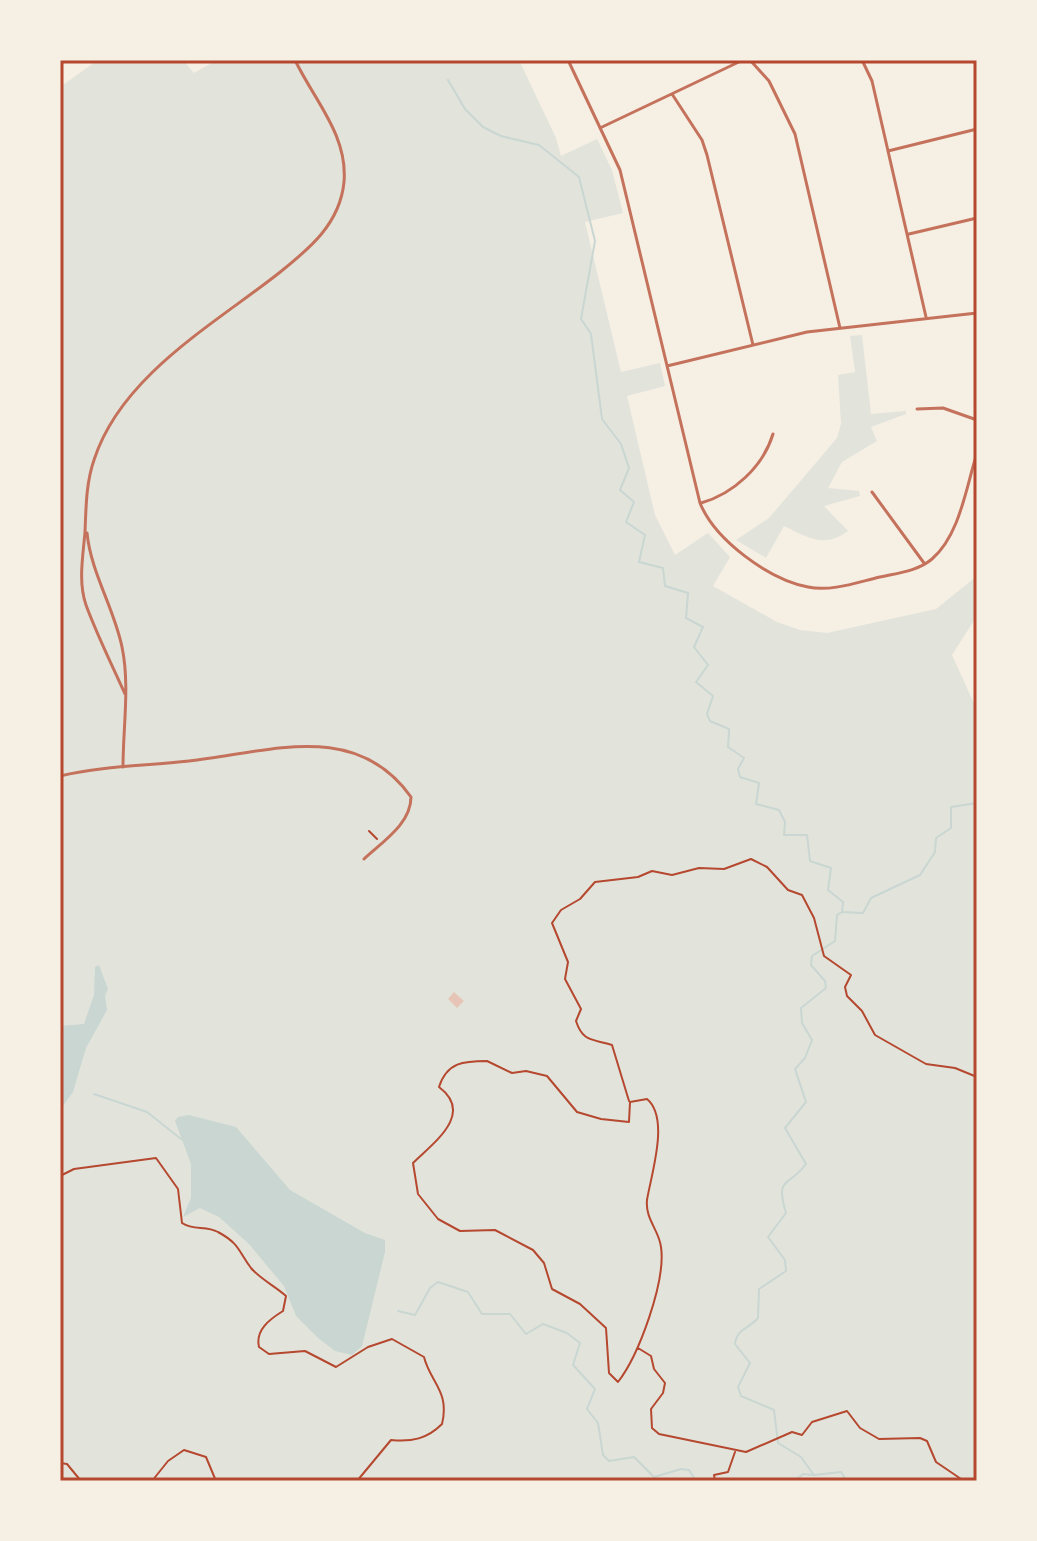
<svg xmlns="http://www.w3.org/2000/svg" width="1037" height="1541" font-family="Overpass,sans-serif">
	<rect width="100%" height="100%" fill="#f6efe4"/>
	<path fill="#e2e4dc" d="M 98,60 L 183,60 L 194,73 L 217,60 L 519,60 L 556,138 L 561,156 L 597,139 L 612,170 L 623,213 L 585,222 L 621,372 L 660,363 L 665,386 L 627,396 L 655,515 L 675,555 L 708,533 L 730,557 L 713,586 L 777,622 L 800,630 L 827,633 L 936,609 L 977,576 L 977,616 L 952,655 L 977,710 L 977,1481 L 60,1481 L 60,87 Z
		M 862,335 L 871,414 L 906,411 L 906,414 L 871,427 L 877,441 L 842,462 L 828,488 L 859,491 L 860,496 L 824,506 L 848,531 C 824,549 807,537 784,526 L 766,558 L 736,540 L 769,518 L 837,438 L 841,424 L 838,375 L 855,372 L 850,336 Z"/>
	<path fill="#c9d6d2" d="M 99,965 L 108,989 L 105,996 L 107,1010 L 86,1048 L 73,1092 L 60,1110 L 60,1026 L 84,1024 L 94,995 L 95,967 Z
		M 189,1115 L 236,1127 L 290,1190 L 365,1233 L 385,1240 L 385,1252 L 362,1346 L 352,1355 L 335,1351 L 318,1338 L 296,1316 L 284,1286 L 249,1244 L 219,1217 L 200,1208 L 183,1217 L 191,1198 L 191,1164 L 175,1121 L 178,1117 Z"/>
	<g fill="none" stroke-linecap="round" stroke-linejoin="round">
		<path stroke="#c9d6d2" stroke-width="2" d="M 448,80 L 465,109 L 483,127 L 501,136 L 539,145 L 579,177 L 595,241 L 581,319 L 591,334 L 602,419 L 621,444 L 629,468 L 620,490 L 634,502 L 626,522 L 645,535 L 639,562 L 663,568 L 665,586 L 688,593 L 686,618 L 703,627 L 694,647 L 708,665 L 696,682 L 713,696 L 707,714 L 710,721 L 729,729 L 728,747 L 744,758 L 738,769 L 740,777 L 759,783 L 756,804 L 779,810 L 785,822 L 784,835 L 807,835 L 810,861 L 831,868 L 828,890 L 843,902 L 842,912
			M 977,785 L 977,793
			M 94,1094 L 147,1112 L 181,1139
			M 398,1311 L 415,1315 L 430,1288 L 438,1282 L 468,1292 L 482,1314 L 510,1314 L 526,1334 L 543,1324 L 567,1333 L 580,1343 L 573,1365 L 595,1389 L 587,1409 L 598,1423 L 603,1455 L 609,1461 L 634,1457 L 654,1477 L 681,1469 L 689,1470 L 696,1481
			M 794,1481 L 803,1474 L 814,1475
			M 847,1481 L 841,1472 L 814,1475 L 801,1457 L 778,1443 L 774,1410 L 741,1396 L 738,1387 L 750,1363 L 735,1344 C 737,1328 749,1329 758,1318 L 759,1289 L 786,1271 L 785,1260 L 768,1237 L 786,1213 C 775,1176 788,1188 806,1164 L 785,1128 L 806,1102 L 795,1069 L 805,1058 L 812,1040 L 802,1023 L 801,1008 L 826,988 L 825,981 L 811,965 L 812,956 L 835,941 L 837,915 L 842,912 L 863,913 L 871,898 L 920,875 L 935,852 L 936,838 L 951,828 L 951,807 L 977,803"/>
	</g>
	<path fill="#e6c5b7" d="M 454,992 L 464,1001 L 457,1008 L 448,999 Z"/>
	<g fill="none" stroke-linecap="round" stroke-linejoin="round">
		<path stroke="#b5482f" stroke-width="2" d="M 369,831 L 377,839
			M 487,1061 L 512,1073 L 526,1071 L 547,1076 L 577,1112 L 601,1119 L 629,1122 L 630,1102 L 647,1099 C 670,1118 651,1175 647,1200 C 645,1219 659,1230 661,1247 C 666,1281 639,1355 618,1382 L 609,1373 L 606,1328 L 580,1304 L 552,1289 L 544,1263 L 533,1250 L 495,1230 L 460,1231 L 438,1219 L 418,1194 L 413,1163 C 433,1143 475,1114 439,1087 C 447,1062 464,1061 487,1061 Z
			M 629,1101 L 612,1045 C 594,1039 583,1043 576,1021 L 581,1009 L 565,979 L 568,962 L 552,923 L 561,910 L 580,899 L 595,882 L 638,877 L 652,871 L 672,875 L 699,868 L 724,869 L 751,859 L 767,867 L 788,890 L 802,895 L 814,918 L 824,956 L 851,975 L 845,987 L 847,996 L 862,1011 L 875,1035 L 926,1064 L 955,1068 L 977,1077
			M 60,1176 L 74,1169 L 156,1158 L 178,1189 L 182,1223 C 194,1231 206,1225 218,1232 C 240,1244 238,1251 251,1268 C 260,1279 275,1286 286,1296 L 283,1311 C 270,1319 255,1330 259,1347 L 269,1354 L 305,1351 L 336,1367 L 368,1347 L 392,1339 L 424,1357 C 430,1382 450,1391 442,1424 C 427,1439 412,1442 391,1440 L 357,1481
			M 638,1348 L 651,1356 L 654,1369 L 665,1383 L 663,1393 L 651,1409 L 652,1428 L 659,1434 L 746,1452 L 792,1432 L 802,1435 L 812,1422 L 847,1411 L 860,1428 L 879,1439 L 920,1438 L 927,1441 L 936,1462 L 964,1481
			M 60,1463 L 67,1464 L 81,1481
			M 152,1481 L 168,1461 L 184,1450 L 206,1457 L 216,1481
			M 715,1481 L 714,1475 L 728,1472 L 735,1452"/>
		<path stroke="#c5725c" stroke-width="3" d="M 568,60 L 620,170 L 700,503 C 715,540 768,579 808,587 C 831,592 858,582 880,577 C 898,573 918,571 932,559 C 960,535 966,487 977,453
			M 750,60 L 769,81 L 795,134 L 840,328
			M 862,60 L 872,81 L 926,317
			M 974,60 L 977,68
			M 672,94 L 702,140 L 707,155 L 753,345
			M 600,128 L 743,60
			M 888,151 L 977,129
			M 909,234 L 977,218
			M 667,366 L 807,332 L 977,313
			M 917,409 L 943,408 L 977,420
			M 872,492 L 924,563
			M 701,503 C 733,494 763,467 773,434
			M 87,533 C 91,573 114,608 122,647 C 130,685 123,728 123,767
			M 125,694 C 112,665 97,635 86,605 C 78,582 83,556 85,532 C 86,508 86,483 94,460 C 121,376 213,325 279,273 C 309,249 340,224 344,182 C 348,135 314,100 295,60
			M 60,776 C 102,766 145,766 189,761 C 266,753 355,718 411,797 C 411,824 382,842 364,859"/>
		<path stroke="#c5725c" stroke-width="4" d="M 60,63 L 65,60"/>
	</g>
	<rect width="1037" height="1541" fill="none" stroke="#f6efe4" stroke-width="124"/>
	<rect x="62" y="62" width="913" height="1417" fill="none" stroke="#b5482f" stroke-width="3"/>
</svg>
